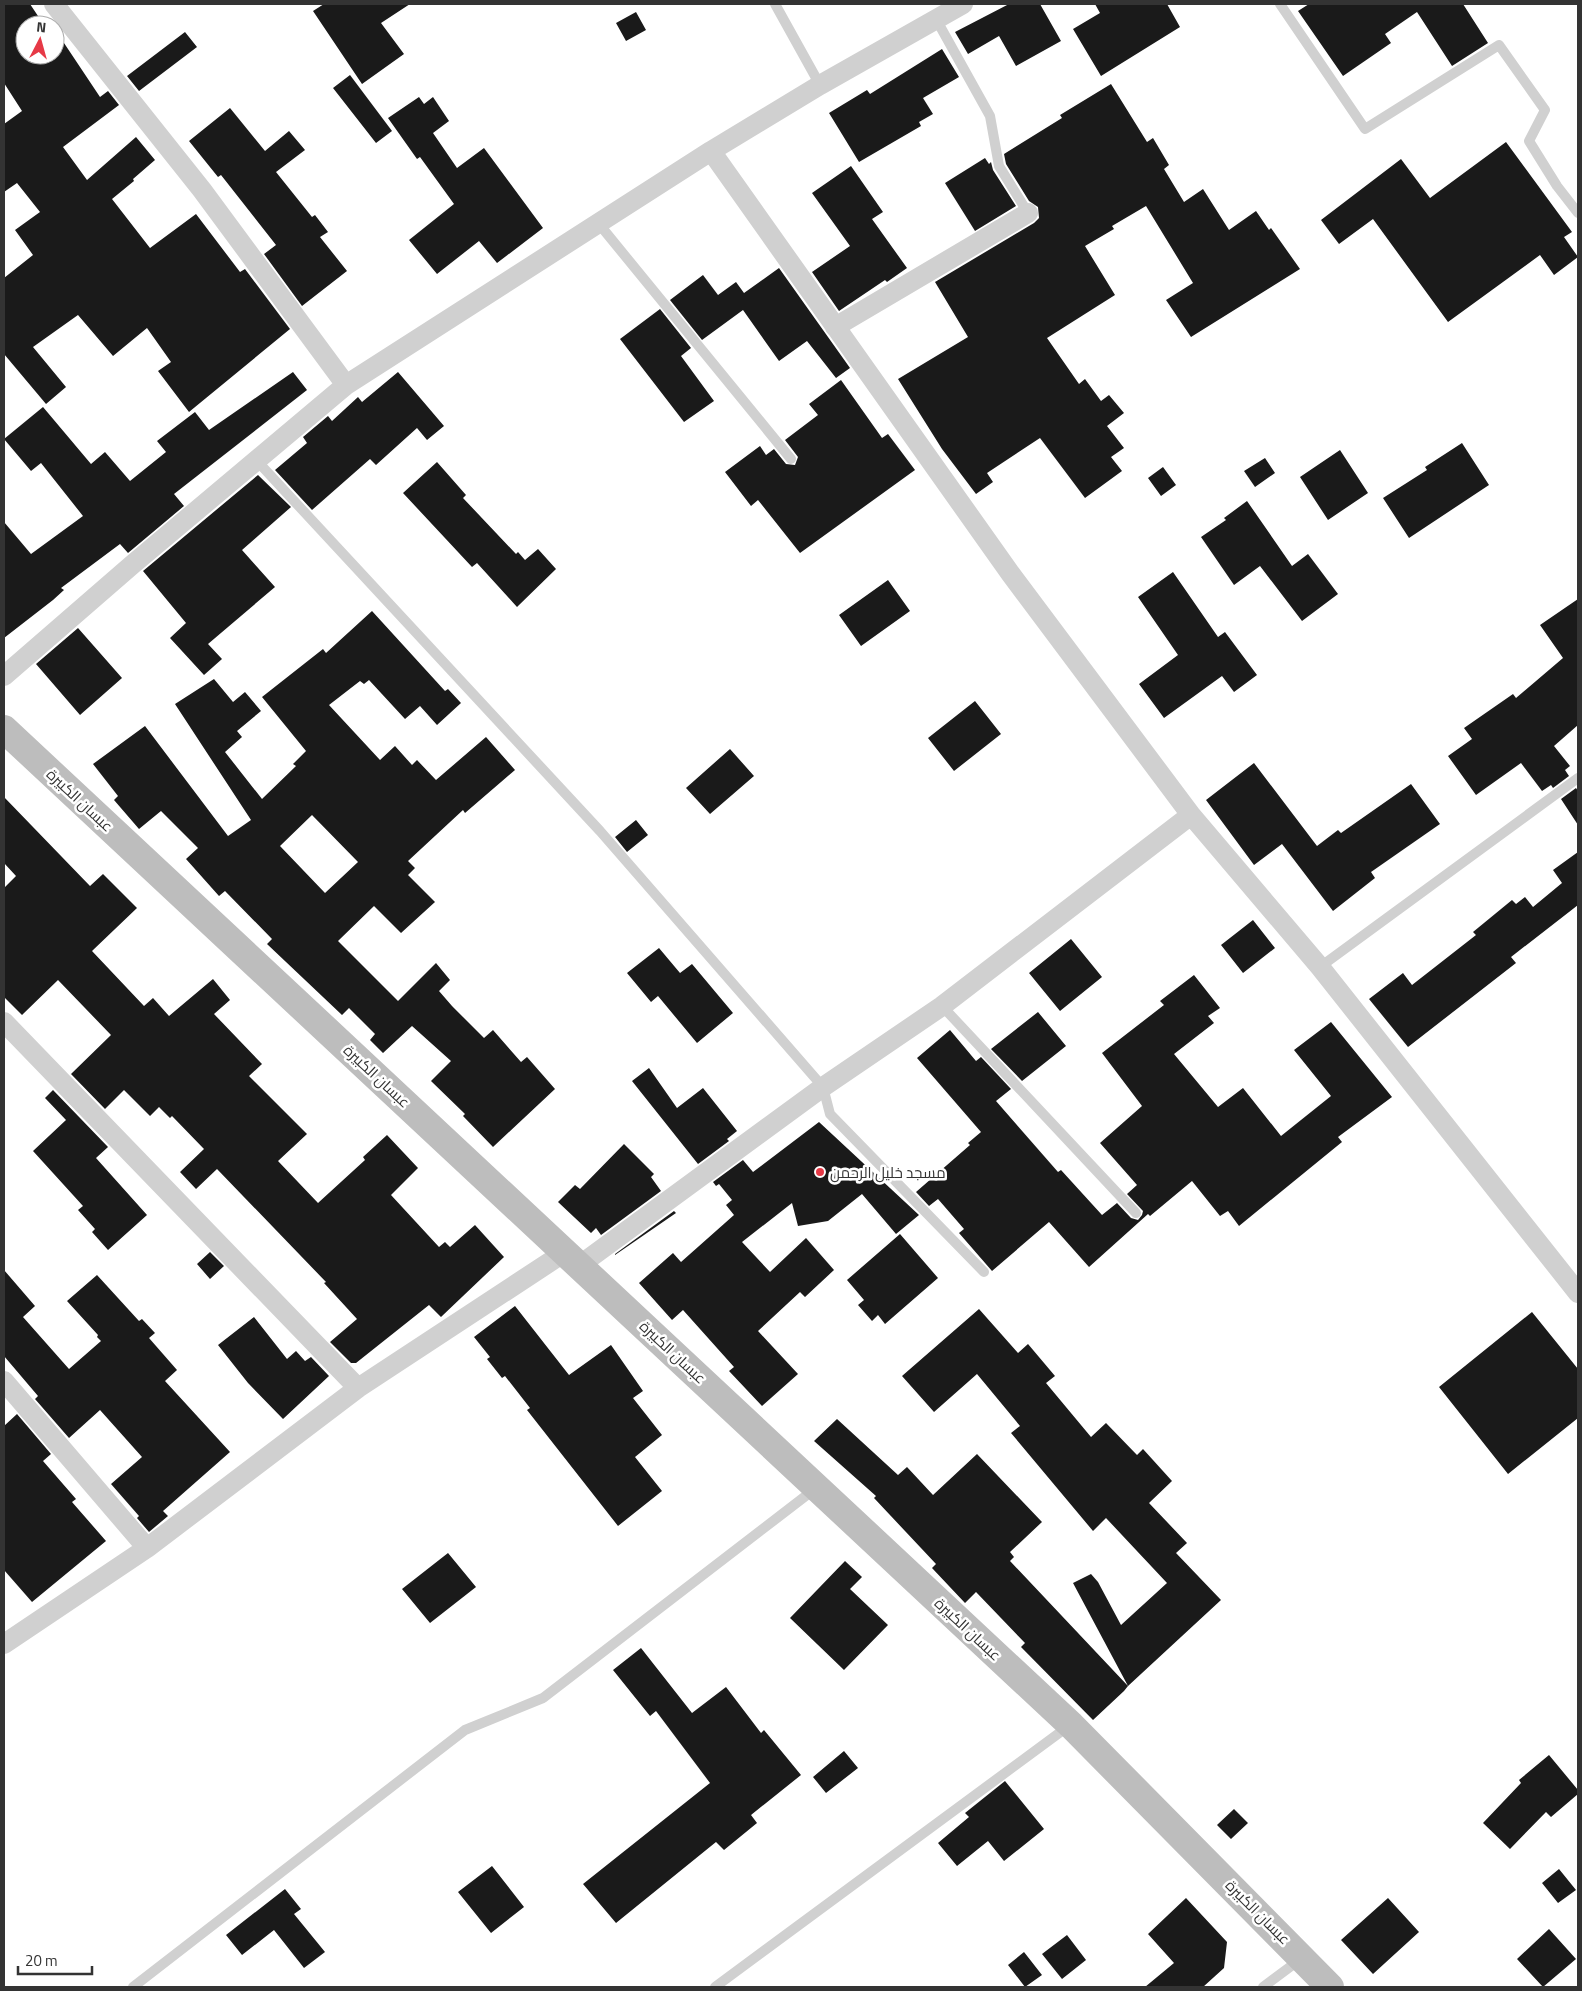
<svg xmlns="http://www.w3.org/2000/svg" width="1582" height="1991" font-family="'Titillium Web',Cairo,sans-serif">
	<rect width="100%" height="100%" fill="#fff"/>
	<path fill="#1a1a1a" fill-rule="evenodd" d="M 4,4 L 30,4 L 44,25 L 25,25 L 25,55 L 55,55 L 55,41 L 59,46 L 64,43 L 100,97 L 108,91 L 119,105 L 63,147 L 87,180 L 136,137 L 155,160 L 133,179 L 134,181 L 112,199 L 150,248 L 196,214 L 240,272 L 245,269 L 290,329 L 189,412 L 158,371 L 171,362 L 147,328 L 113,356 L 78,315 L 33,347 L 66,387 L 46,404 L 4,354 L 4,278 L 33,255 L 15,230 L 40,212 L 17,183 L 4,192 L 4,124 L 22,111 L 4,83 Z
		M 324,4 L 410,4 L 381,23 L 404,54 L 362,84 L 313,11 Z
		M 1009,4 L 1040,4 L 1061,41 L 1016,66 L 999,36 L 968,54 L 955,32 Z
		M 1095,4 L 1167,4 L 1180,27 L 1101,76 L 1073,29 L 1100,13 Z
		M 1309,4 L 1463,4 L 1488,43 L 1452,66 L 1417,12 L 1385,34 L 1391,43 L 1343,76 L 1298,11 Z
		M 636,12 L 646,30 L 626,41 L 616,23 Z
		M 185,32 L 197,47 L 139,91 L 127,76 Z
		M 942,49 L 959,77 L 923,98 L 933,114 L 919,122 L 921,126 L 859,162 L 829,113 L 867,90 L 870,94 Z
		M 350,75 L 392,131 L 376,143 L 333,88 Z
		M 1111,84 L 1147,142 L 1153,138 L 1169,165 L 1164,169 L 1184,202 L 1203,189 L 1229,230 L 1256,211 L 1269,230 L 1271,228 L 1300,269 L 1191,337 L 1166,300 L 1193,283 L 1146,206 L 1112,226 L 1114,229 L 1085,246 L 1115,295 L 1047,338 L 1079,384 L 1085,379 L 1101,401 L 1109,395 L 1124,413 L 1107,426 L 1124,448 L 1111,457 L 1122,471 L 1085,498 L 1040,438 L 987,473 L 993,482 L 976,494 L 942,449 L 898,379 L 968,337 L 935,282 L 1034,223 L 1039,218 L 1038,207 L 1029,201 L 1006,164 L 1004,154 L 1062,118 L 1060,115 Z
		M 419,97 L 424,104 L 433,97 L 449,121 L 433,133 L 457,168 L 484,148 L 543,228 L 497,263 L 479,241 L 437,274 L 409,240 L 454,204 L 420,157 L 417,159 L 388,118 Z
		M 230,108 L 265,151 L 289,131 L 305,150 L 276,172 L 312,217 L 315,215 L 328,232 L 320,237 L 347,271 L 302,306 L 264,254 L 276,245 L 221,175 L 218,177 L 189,141 Z
		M 1506,142 L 1572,232 L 1564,237 L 1578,257 L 1554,275 L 1540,255 L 1448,322 L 1373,219 L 1339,244 L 1321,220 L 1401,159 L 1430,198 Z
		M 985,158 L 989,164 L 991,162 L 993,170 L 1016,206 L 975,231 L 945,183 Z
		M 851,166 L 883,212 L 872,219 L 907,268 L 887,282 L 885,280 L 839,311 L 812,272 L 850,246 L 812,193 Z
		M 779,268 L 850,368 L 836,378 L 807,341 L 779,361 L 743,310 L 702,340 L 670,300 L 703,275 L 718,295 L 736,282 L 744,293 Z
		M 660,309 L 691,348 L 681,356 L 714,401 L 684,422 L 620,339 Z
		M 293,372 L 307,390 L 174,494 L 184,506 L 128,553 L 120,544 L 61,588 L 64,590 L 53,600 L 4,638 L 4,522 L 31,554 L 83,516 L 41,463 L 31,471 L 4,439 L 43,407 L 91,464 L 105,452 L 130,481 L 166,452 L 157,441 L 195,412 L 209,430 Z
		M 398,372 L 444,426 L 427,440 L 417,428 L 376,465 L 370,459 L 312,510 L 275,470 L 307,443 L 303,437 L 328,416 L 332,421 L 358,397 L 362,402 Z
		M 841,380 L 882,438 L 888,434 L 915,470 L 800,553 L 758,500 L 751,506 L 725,472 L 760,446 L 766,455 L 774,449 L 786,464 L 795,465 L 798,457 L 785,440 L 818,415 L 809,404 Z
		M 1462,443 L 1489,485 L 1409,538 L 1383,498 L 1427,470 L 1425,467 Z
		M 1340,450 L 1368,493 L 1328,520 L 1300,477 Z
		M 1265,458 L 1275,473 L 1255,487 L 1244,471 Z
		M 437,462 L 466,495 L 463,498 L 516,554 L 518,552 L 525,560 L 538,549 L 556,569 L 517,607 L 477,563 L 472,567 L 403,493 Z
		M 1163,467 L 1176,485 L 1161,496 L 1148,478 Z
		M 258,475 L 291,507 L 242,550 L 275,587 L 208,644 L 222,659 L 204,675 L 170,638 L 186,623 L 143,571 Z
		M 1247,501 L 1292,566 L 1308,554 L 1338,594 L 1302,621 L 1260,566 L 1234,585 L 1201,537 L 1226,520 L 1224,518 Z
		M 1173,572 L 1218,637 L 1225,632 L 1257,675 L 1234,692 L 1222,676 L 1164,718 L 1139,684 L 1178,655 L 1138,597 Z
		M 888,580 L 910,611 L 861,646 L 839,615 Z
		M 1578,599 L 1578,725 L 1554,746 L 1570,766 L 1565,770 L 1569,776 L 1553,788 L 1551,785 L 1542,791 L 1521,763 L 1476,795 L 1448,756 L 1472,739 L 1464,728 L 1513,694 L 1516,698 L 1563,658 L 1540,625 Z
		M 372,611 L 445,691 L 448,689 L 461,703 L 437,725 L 420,706 L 405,719 L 369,680 L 364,684 L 360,681 L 329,705 L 380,760 L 395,746 L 412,765 L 417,760 L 436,780 L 486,737 L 515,770 L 465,813 L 463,810 L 408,861 L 415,868 L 408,875 L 435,902 L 401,933 L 374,906 L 338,941 L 398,1001 L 436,963 L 450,980 L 439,991 L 452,1006 L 484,1038 L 493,1030 L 521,1062 L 527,1057 L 555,1089 L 493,1147 L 463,1116 L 465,1114 L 431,1081 L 451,1061 L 412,1026 L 383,1053 L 370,1040 L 375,1034 L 349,1008 L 342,1015 L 267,944 L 272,939 L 225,891 L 219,896 L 186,859 L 198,848 L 161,811 L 139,829 L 114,800 L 118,796 L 93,764 L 145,726 L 228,836 L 251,820 L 175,704 L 214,679 L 233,702 L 245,692 L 261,711 L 237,731 L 242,737 L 225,752 L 262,799 L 296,766 L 293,764 L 306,751 L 262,697 L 323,649 L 326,653 ZM 312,815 L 358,862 L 325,893 L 280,846 Z
		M 78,628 L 122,678 L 80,715 L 36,664 Z
		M 975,701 L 1001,734 L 954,771 L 928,738 Z
		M 730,749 L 754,776 L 710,814 L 686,788 Z
		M 1254,763 L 1317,846 L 1338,830 L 1341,833 L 1411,784 L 1440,824 L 1371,872 L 1375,878 L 1333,911 L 1282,844 L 1254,865 L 1206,800 Z
		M 1576,788 L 1578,791 L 1578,825 L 1561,799 Z
		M 4,797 L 90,886 L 103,874 L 137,908 L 92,951 L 144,1006 L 153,998 L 169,1016 L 213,979 L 230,1000 L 214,1014 L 262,1064 L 249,1076 L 307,1134 L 278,1161 L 318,1203 L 365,1160 L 363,1157 L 387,1135 L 418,1168 L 391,1195 L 439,1247 L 445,1242 L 450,1247 L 475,1225 L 504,1257 L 441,1317 L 429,1305 L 356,1363 L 351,1363 L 330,1342 L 357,1319 L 324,1283 L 326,1282 L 217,1169 L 196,1189 L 180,1172 L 204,1149 L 172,1116 L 170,1118 L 159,1107 L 150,1116 L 124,1090 L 105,1109 L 71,1074 L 111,1035 L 58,980 L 22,1015 L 4,997 L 4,888 L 16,876 L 4,863 Z
		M 636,820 L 648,835 L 627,852 L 615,837 Z
		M 1578,852 L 1578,905 L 1511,957 L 1516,963 L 1408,1047 L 1369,999 L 1403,973 L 1412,985 L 1476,935 L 1473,932 L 1512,900 L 1516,904 L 1525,897 L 1533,907 L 1562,883 L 1553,870 Z
		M 1253,920 L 1275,948 L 1243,973 L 1221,945 Z
		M 1071,939 L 1102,977 L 1060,1011 L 1029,973 Z
		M 659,948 L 680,973 L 692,964 L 733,1013 L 697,1043 L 658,996 L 651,1002 L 627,973 Z
		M 1194,975 L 1220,1008 L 1208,1016 L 1214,1023 L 1174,1054 L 1218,1107 L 1243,1088 L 1281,1136 L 1331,1096 L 1294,1050 L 1331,1022 L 1392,1097 L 1338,1137 L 1342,1142 L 1239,1226 L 1228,1211 L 1220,1216 L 1192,1181 L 1150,1216 L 1148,1214 L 1089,1267 L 1049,1222 L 992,1271 L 959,1233 L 964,1229 L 938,1199 L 929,1206 L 916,1192 L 970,1145 L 968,1143 L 981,1132 L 917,1058 L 950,1030 L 976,1061 L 981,1057 L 1011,1089 L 996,1101 L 1058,1172 L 1061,1170 L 1102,1215 L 1117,1203 L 1131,1218 L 1138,1220 L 1142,1215 L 1143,1211 L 1127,1194 L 1137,1185 L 1100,1143 L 1142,1106 L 1102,1053 L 1164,1005 L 1160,1001 Z
		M 1038,1012 L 1066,1046 L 1022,1081 L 991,1049 Z
		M 649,1068 L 677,1108 L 703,1088 L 737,1131 L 727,1139 L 729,1141 L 698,1164 L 632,1081 Z
		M 53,1090 L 108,1147 L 96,1158 L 147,1215 L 108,1250 L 92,1232 L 95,1229 L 78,1210 L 83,1206 L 33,1151 L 66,1120 L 45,1098 Z
		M 819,1122 L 919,1215 L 896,1234 L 862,1194 L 828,1221 L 798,1226 L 792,1203 L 742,1242 L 770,1272 L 806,1238 L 834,1270 L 805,1297 L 800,1292 L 758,1331 L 798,1374 L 762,1406 L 729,1371 L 734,1367 L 683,1310 L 672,1320 L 639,1283 L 673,1253 L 681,1262 L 734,1215 L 726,1205 L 732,1200 L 719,1184 L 716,1186 L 713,1182 L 743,1160 L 753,1172 Z
		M 624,1144 L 654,1174 L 651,1177 L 661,1191 L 601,1235 L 596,1228 L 591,1233 L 558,1202 L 575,1185 L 580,1189 Z
		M 674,1211 L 676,1213 L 615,1255 L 615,1254 Z
		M 900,1234 L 938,1278 L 885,1324 L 878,1315 L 872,1321 L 858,1305 L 864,1300 L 847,1280 Z
		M 210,1252 L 224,1266 L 210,1279 L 197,1264 Z
		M 4,1270 L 35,1306 L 23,1317 L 69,1369 L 101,1341 L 97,1337 L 98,1335 L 67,1301 L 97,1275 L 139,1321 L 142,1319 L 155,1333 L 149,1338 L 177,1370 L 165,1381 L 230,1452 L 163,1511 L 168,1516 L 149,1532 L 137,1518 L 139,1516 L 111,1484 L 142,1457 L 100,1410 L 69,1438 L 35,1399 L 38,1396 L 4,1356 Z
		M 515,1306 L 569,1375 L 611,1345 L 643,1391 L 633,1398 L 662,1435 L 635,1457 L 662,1491 L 618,1526 L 527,1410 L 530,1408 L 505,1376 L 502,1378 L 487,1359 L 490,1357 L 474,1337 Z
		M 979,1309 L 1018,1353 L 1028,1344 L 1055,1376 L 1046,1383 L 1091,1437 L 1106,1423 L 1137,1455 L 1143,1449 L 1172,1481 L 1149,1503 L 1187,1543 L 1176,1553 L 1221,1600 L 1128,1686 L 1073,1583 L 1091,1574 L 1098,1582 L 1121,1625 L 1167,1583 L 1106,1518 L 1093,1531 L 1011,1433 L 1020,1426 L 977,1374 L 934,1412 L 902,1376 Z
		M 1532,1312 L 1578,1369 L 1578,1418 L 1508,1474 L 1439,1387 Z
		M 254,1317 L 287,1359 L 296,1351 L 305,1361 L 311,1357 L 329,1376 L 283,1419 L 248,1383 L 218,1345 Z
		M 17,1414 L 51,1454 L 43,1461 L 76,1499 L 72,1502 L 106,1541 L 32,1602 L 4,1570 L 4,1426 Z
		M 837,1419 L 898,1475 L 907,1467 L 933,1495 L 977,1454 L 1042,1522 L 1010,1552 L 1014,1557 L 1010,1561 L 1128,1686 L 1124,1691 L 1093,1720 L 1021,1647 L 1025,1643 L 976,1592 L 965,1603 L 932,1568 L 936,1564 L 874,1498 L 876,1496 L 814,1441 Z
		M 448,1553 L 476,1587 L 430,1623 L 402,1589 Z
		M 845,1561 L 862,1577 L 850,1589 L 888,1625 L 844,1670 L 790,1618 Z
		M 641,1648 L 692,1713 L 726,1687 L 761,1733 L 764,1730 L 801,1775 L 751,1815 L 757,1823 L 724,1850 L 716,1842 L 616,1923 L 583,1884 L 710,1783 L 656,1711 L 650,1716 L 613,1670 Z
		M 844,1751 L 858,1768 L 826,1793 L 813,1777 Z
		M 1549,1755 L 1578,1790 L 1578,1794 L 1551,1817 L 1546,1812 L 1510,1849 L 1483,1823 L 1521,1783 L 1519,1780 Z
		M 1005,1781 L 1044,1829 L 1004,1861 L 988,1841 L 957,1866 L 938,1843 L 969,1817 L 965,1813 Z
		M 1234,1809 L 1248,1823 L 1231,1839 L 1217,1825 Z
		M 492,1866 L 524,1907 L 491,1933 L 458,1892 Z
		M 1559,1869 L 1576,1890 L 1558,1903 L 1542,1883 Z
		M 285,1889 L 301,1909 L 294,1914 L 325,1952 L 304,1968 L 274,1930 L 242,1955 L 226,1935 Z
		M 1186,1898 L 1227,1942 L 1224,1968 L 1203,1987 L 1145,1987 L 1174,1963 L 1148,1934 Z
		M 1388,1898 L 1419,1932 L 1373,1974 L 1341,1940 Z
		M 1549,1929 L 1576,1959 L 1543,1987 L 1517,1959 Z
		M 1067,1935 L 1086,1960 L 1062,1979 L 1042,1954 Z
		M 1024,1952 L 1042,1975 L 1025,1987 L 1008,1965 Z"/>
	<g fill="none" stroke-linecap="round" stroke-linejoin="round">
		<path stroke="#d0d0d0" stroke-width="10" d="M 775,4 L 820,85
			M 1280,4 L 1365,129 L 1499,45 L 1545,110 L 1529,141 L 1557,186 L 1578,213
			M 936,19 L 990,116 L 999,166 L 1028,213
			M 599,224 L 791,459
			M 257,461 L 600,831 L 823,1087 L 830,1114 L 984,1272
			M 1320,967 L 1578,778
			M 942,1006 L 1136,1213
			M 133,1987 L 465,1730 L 543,1698 L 816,1488
			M 715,1987 L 1070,1725
			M 1263,1987 L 1302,1958"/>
		<path stroke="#d0d0d0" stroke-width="20" d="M 54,4 L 202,190 L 346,385
			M 711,151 L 1010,573 L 1191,815 L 1320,967 L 1578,1293
			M 835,327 L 1028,213
			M 4,676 L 133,564 L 346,385 L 711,151 L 820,85 L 963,4
			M 4,1022 L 358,1388
			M 580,1265 L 823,1087 L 942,1006 L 1191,815
			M 4,1381 L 147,1548
			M 4,1644 L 147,1548 L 358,1388 L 565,1252"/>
		<path stroke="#bdbdbd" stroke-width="28" d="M 4,729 L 1071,1725 L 1330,1987"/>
	</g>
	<circle fill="#e63946" stroke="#fff" stroke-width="2" cx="820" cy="1172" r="5"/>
	<g text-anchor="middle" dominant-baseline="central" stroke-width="5" stroke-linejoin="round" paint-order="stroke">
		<g font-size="15" fill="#333" stroke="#fff">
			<text transform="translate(80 800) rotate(43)">عبسان الكبيرة</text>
			<text transform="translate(377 1076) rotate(43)">عبسان الكبيرة</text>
			<text transform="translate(673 1352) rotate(43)">عبسان الكبيرة</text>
			<text transform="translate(968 1629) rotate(43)">عبسان الكبيرة</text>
			<text transform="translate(1258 1912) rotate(45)">عبسان الكبيرة</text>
		</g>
		<g font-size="15" fill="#333" stroke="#fff" text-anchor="start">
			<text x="830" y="1172">مسجد خليل الرحمن</text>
		</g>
	</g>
	<rect width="1582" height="1991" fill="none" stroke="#333333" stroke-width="10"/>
	<g transform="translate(40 40) rotate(6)"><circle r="24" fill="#ffffff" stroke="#adadad"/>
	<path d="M0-4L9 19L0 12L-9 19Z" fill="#e63946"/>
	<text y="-8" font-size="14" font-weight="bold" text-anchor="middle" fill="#333333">N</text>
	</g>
	<path d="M18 1966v8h74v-8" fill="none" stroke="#333333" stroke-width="2.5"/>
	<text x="25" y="1966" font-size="15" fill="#333333" stroke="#ffffff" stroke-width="4" paint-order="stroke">20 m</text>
</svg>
